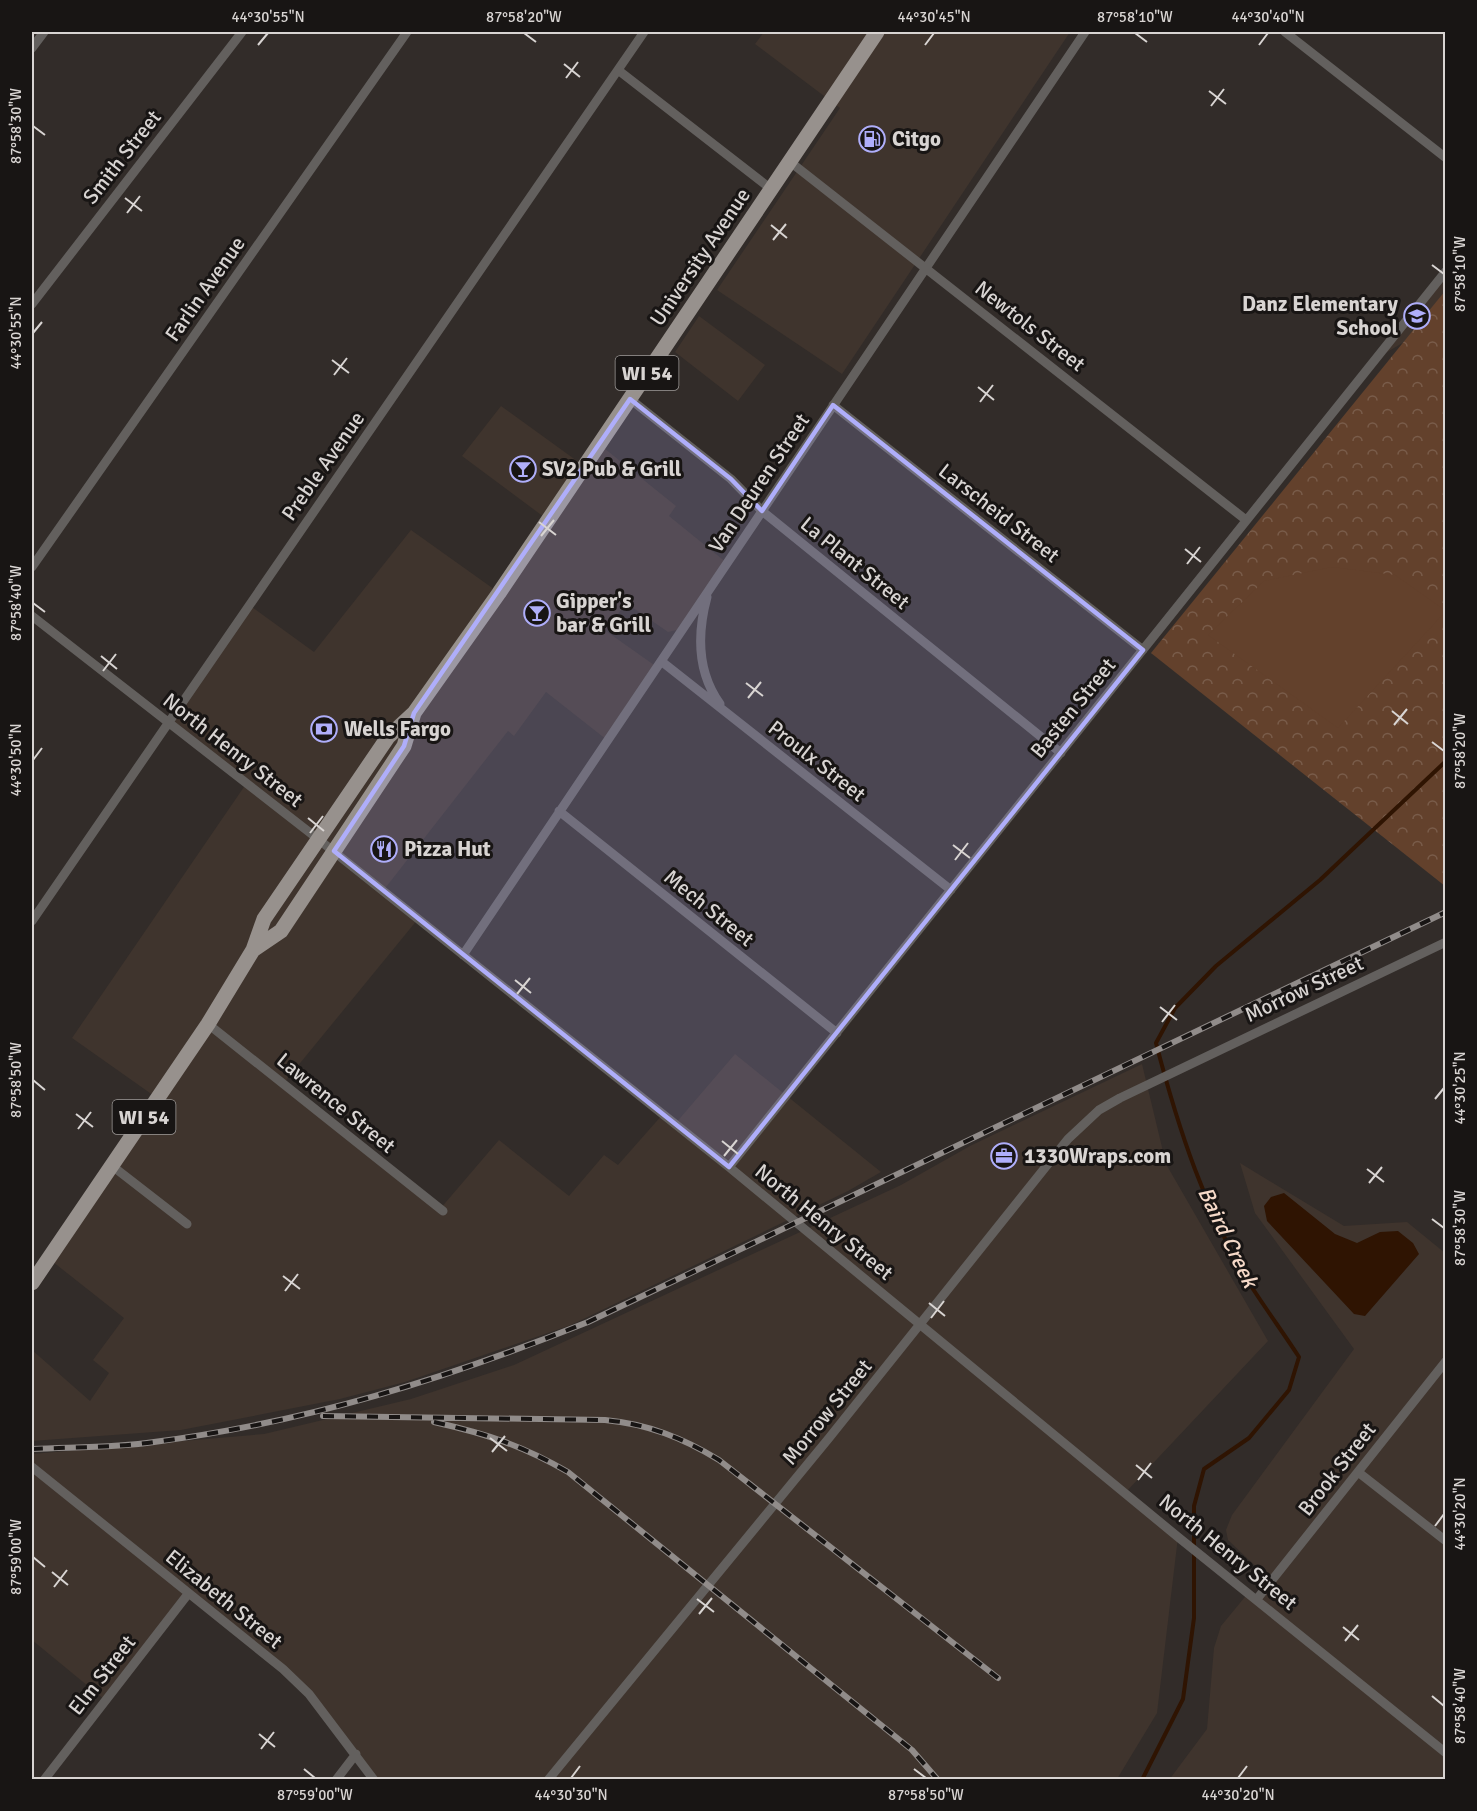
<svg xmlns="http://www.w3.org/2000/svg" width="1477" height="1811" font-family="Signika,sans-serif">
	<defs>
		<pattern id="park-crowns" width="20" height="18" patternUnits="userSpaceOnUse" patternTransform="scale(1.5)"><rect width="20" height="18" fill="#63412c"/><path d="M2 6a3 3 0 1 1 6 0M12 15a3 3 0 1 1 6 0" fill="none" stroke="#795c4a"/></pattern>
	</defs>
	<rect width="100%" height="100%" fill="#322c29"/>
	<path fill="#3f342d" d="M 764,32 L 1070,32 L 842,374 L 717,290 L 840,108 L 755,44 Z
		M 1445,271 L 1445,291 L 1406,341 L 1375,359 Z
		M 699,316 L 765,365 L 738,401 L 675,352 Z
		M 501,406 L 584,466 L 599,444 L 676,506 L 669,516 L 727,563 L 682,629 L 668,632 L 626,603 L 606,631 L 657,667 L 607,740 L 546,692 L 514,736 L 508,731 L 383,891 L 418,919 L 283,1084 L 440,1209 L 499,1140 L 569,1196 L 604,1155 L 618,1165 L 663,1114 L 675,1124 L 735,1054 L 881,1172 L 848,1191 L 571,1325 L 405,1382 L 340,1399 L 181,1430 L 32,1441 L 32,1350 L 90,1401 L 109,1373 L 93,1360 L 124,1318 L 48,1258 L 157,1098 L 72,1038 L 246,784 L 168,723 L 249,605 L 314,652 L 411,530 L 498,592 L 548,520 L 462,456 Z
		M 1142,1064 L 1166,1164 L 1268,1341 L 1126,1492 L 1178,1537 L 1157,1713 L 1117,1779 L 374,1779 L 309,1694 L 188,1594 L 105,1700 L 32,1640 L 32,1454 L 264,1434 L 411,1399 L 514,1365 L 901,1185 L 970,1146 Z
		M 1240,1163 L 1344,1226 L 1407,1222 L 1445,1253 L 1445,1779 L 1169,1780 L 1207,1729 L 1214,1648 L 1221,1626 L 1249,1592 L 1257,1599 L 1271,1581 L 1228,1540 L 1226,1530 L 1232,1515 L 1354,1349 L 1255,1213 Z"/>
	<path fill="url(#park-crowns)" d="M 1445,291 L 1445,886 L 1151,653 Z"/>
	<path fill="#63412c" d="M 1332,567 L 1395,575 L 1446,611 L 1338,728 L 1208,635 L 1264,581 Z"/>
	<path fill="#2f1402" d="M 1284,1193 L 1335,1234 L 1357,1243 L 1380,1232 L 1398,1231 L 1413,1243 L 1419,1254 L 1365,1316 L 1354,1314 L 1267,1221 L 1264,1206 L 1271,1197 Z"/>
	<g fill="none" stroke-linecap="round" stroke-linejoin="round">
		<path stroke="#2f1402" stroke-width="4" d="M 1142,1780 L 1183,1699 L 1194,1618 L 1194,1506 L 1204,1469 L 1249,1438 L 1289,1390 L 1299,1357 C 1284,1334 1268,1312 1253,1289 C 1206,1214 1178,1128 1156,1043 L 1175,1008 L 1216,966 L 1320,880 L 1446,761"/>
		<path stroke="#63605e" stroke-width="9" d="M 1285,32 L 1446,158
			M 32,48 L 44,32
			M 618,70 L 771,189
			M 789,161 L 1246,520
			M 32,304 L 242,32
			M 630,399 L 731,479 L 762,511 L 1061,753
			M 833,405 L 1143,650
			M 32,567 L 407,32
			M 707,597 C 697,634 697,672 720,704
			M 32,616 L 318,839 L 729,1167 L 1178,1537 L 1446,1753
			M 661,661 L 951,890
			M 559,811 L 837,1033
			M 32,921 L 644,32
			M 463,955 L 1085,32
			M 208,1024 L 443,1211
			M 111,1165 L 187,1224
			M 729,1167 L 1446,271
			M 32,1467 L 283,1669 L 309,1694 L 374,1780
			M 1358,1472 L 1446,1541
			M 1257,1599 L 1446,1361
			M 44,1780 L 188,1594
			M 336,1780 L 356,1754
			M 548,1780 L 829,1438 L 1068,1139 L 1099,1110 L 1120,1098 L 1446,942"/>
		<path stroke="#97918d" stroke-width="15" d="M 253,950 L 281,931 L 404,746 L 414,713
			M 32,1283 L 208,1024 L 253,950 L 264,919 L 388,737 L 414,713 L 499,593 L 877,32"/>
		<g stroke="#918c8a" stroke-width="6">
			<path id="rail" d="M 323,1416 L 605,1420 C 648,1424 683,1438 719,1460 L 998,1678
				M 434,1422 C 487,1434 521,1445 568,1472 L 912,1750 L 938,1780
				M 32,1449 C 72,1447 114,1448 154,1442 C 308,1422 445,1379 588,1322 L 1446,912"/>
		</g>
		<use href="#rail" stroke="#181514" stroke-width="4" stroke-dasharray="11" stroke-linecap="butt"/>
	</g>
	<path fill="#afaefa" fill-opacity="0.2" stroke="#afaefa" stroke-width="4.5" stroke-linejoin="round" d="M 630,399 L 731,479 L 762,511 L 833,405 L 1143,650 L 729,1167 L 334,851 L 404,746 L 414,713 Z"/>
	<path fill="none" stroke="#d8d4d2" stroke-width="2" d="M 524,33 L 536,42M 1135,33 L 1147,42M 258,45 L 268,33M 925,45 L 934,33M 1259,45 L 1268,33M 564,64 L 580,77M 566,78 L 578,62M 1209,91 L 1226,104M 1211,106 L 1224,89M 33,126 L 45,135M 125,198 L 142,211M 127,213 L 140,196M 771,225 L 787,238M 773,240 L 786,224M 1432,265 L 1444,274M 33,333 L 42,322M 332,360 L 349,373M 334,375 L 347,358M 978,387 L 994,400M 980,402 L 993,385M 539,522 L 556,535M 541,536 L 554,520M 1185,549 L 1201,562M 1187,564 L 1200,547M 33,603 L 45,612M 101,656 L 117,669M 103,671 L 116,654M 746,683 L 763,696M 748,698 L 761,682M 1392,711 L 1408,724M 1394,725 L 1407,709M 1432,742 L 1444,751M 33,760 L 42,748M 308,818 L 324,831M 310,833 L 323,816M 953,845 L 970,858M 955,860 L 968,843M 515,980 L 531,993M 517,994 L 530,978M 1160,1007 L 1177,1020M 1162,1022 L 1175,1005M 33,1080 L 45,1090M 1435,1099 L 1444,1088M 76,1114 L 93,1127M 78,1129 L 91,1112M 722,1141 L 738,1154M 724,1156 L 737,1140M 1367,1169 L 1384,1182M 1369,1183 L 1382,1167M 1432,1219 L 1444,1228M 283,1276 L 300,1289M 285,1291 L 298,1274M 929,1303 L 945,1316M 931,1318 L 944,1301M 490,1438 L 507,1451M 492,1452 L 505,1436M 1136,1465 L 1152,1478M 1138,1480 L 1151,1463M 1435,1526 L 1444,1514M 33,1557 L 45,1567M 52,1572 L 68,1585M 54,1587 L 67,1570M 697,1599 L 714,1612M 699,1614 L 712,1598M 1343,1627 L 1359,1640M 1345,1641 L 1358,1625M 1432,1696 L 1444,1706M 259,1734 L 275,1747M 261,1749 L 274,1732M 304,1769 L 315,1778M 914,1769 L 926,1778M 571,1778 L 580,1766M 1238,1778 L 1247,1766"/>
	<defs>
		<g id="fuel-ring" transform="scale(1.35)"><circle r="9.5" fill="#181514" stroke="#afaefa" stroke-width="1.5"/><path d="M-5.5-6h7V0h2V4h1.3V-2.5L3-4.5l.8-.8L6-3V5H2.5V1h-1V6h-7ZM-4.2-4.7v3.2H.2V-4.7Z" fill="#afaefa"/></g>
		<g id="school-ring" transform="scale(1.35)"><circle r="9.5" fill="#181514" stroke="#afaefa" stroke-width="1.5"/><path d="M0-5L7-2L0 1L-7-2ZM-4 1L0 2.5L4 1V4Q0 6-4 4Z" fill="#afaefa"/></g>
		<g id="bar-ring" transform="scale(1.35)"><circle r="9.5" fill="#181514" stroke="#afaefa" stroke-width="1.5"/><path d="M-6-5H6L.8 .8V4.5H3.5V6h-7V4.5H-.8V.8Z" fill="#afaefa"/></g>
		<g id="bank-ring" transform="scale(1.35)"><circle r="9.5" fill="#181514" stroke="#afaefa" stroke-width="1.5"/><path d="M-6-4H6V4H-6ZM0-2.3a2.3 2.3 0 1 0 0 4.6a2.3 2.3 0 1 0 0-4.6Z" fill="#afaefa"/></g>
		<g id="restaurant-ring" transform="scale(1.35)"><circle r="9.5" fill="#181514" stroke="#afaefa" stroke-width="1.5"/><path d="M-5-6h1v4h1v-4h1v4h1v-4h1v5L-1.5 .5V6h-2V.5L-5-1ZM5-6V6H3V1.5H1.5Q1.5-4 5-6Z" fill="#afaefa"/></g>
		<g id="office-ring" transform="scale(1.35)"><circle r="9.5" fill="#181514" stroke="#afaefa" stroke-width="1.5"/><path d="M-6-3h4V-5.5h4V-3h4V5H-6ZM-1-4.5V-3h2v-1.5ZM-6 0V1H6V0Z" fill="#afaefa"/></g>
	</defs>
	<g fill-rule="evenodd">
		<use href="#fuel-ring" x="872" y="139"/>
		<use href="#school-ring" x="1417" y="316"/>
		<use href="#bar-ring" x="523" y="469"/>
		<use href="#bar-ring" x="537" y="613"/>
		<use href="#bank-ring" x="324" y="729"/>
		<use href="#restaurant-ring" x="384" y="849"/>
		<use href="#office-ring" x="1004" y="1156"/>
	</g>
	<g text-anchor="middle" dominant-baseline="central" stroke-width="6" stroke-linejoin="round" paint-order="stroke">
		<g fill="#181514" stroke="#9e9b99" stroke-width="1.5">
			<rect x="615.5" y="356" width="63" height="34" rx="4.5"/>
			<rect x="112.5" y="1100" width="63" height="34" rx="4.5"/>
		</g>
		<g font-size="20" font-weight="bold" fill="#d8d4d2">
			<text x="647" y="373">WI 54</text>
			<text x="144" y="1117">WI 54</text>
		</g>
		<g font-size="21" font-weight="bold" fill="#d8d4d2" stroke="#181514" text-anchor="start">
			<text x="892" y="139">Citgo</text>
			<text x="1398" y="304" text-anchor="end">Danz Elementary<tspan x="1398" dy="24">School</tspan></text>
			<text x="542" y="469">SV2 Pub &amp; Grill</text>
			<text x="556" y="601">Gipper's<tspan x="556" dy="24">bar &amp; Grill</tspan></text>
			<text x="344" y="729">Wells Fargo</text>
			<text x="404" y="849">Pizza Hut</text>
			<text x="1024" y="1156">1330Wraps.com</text>
		</g>
		<g font-size="21" fill="#d8d4d2" stroke="#181514">
			<text transform="translate(122 157) rotate(-52)">Smith Street</text>
			<text transform="translate(700 257) rotate(-56)">University Avenue</text>
			<text transform="translate(205 289) rotate(-55)">Farlin Avenue</text>
			<text transform="translate(1030 326) rotate(38)">Newtols Street</text>
			<text transform="translate(323 466) rotate(-55)">Preble Avenue</text>
			<text transform="translate(759 483) rotate(-56)">Van Deuren Street</text>
			<text transform="translate(999 513) rotate(38)">Larscheid Street</text>
			<text transform="translate(855 563) rotate(39)">La Plant Street</text>
			<text transform="translate(1073 708) rotate(-51)">Basten Street</text>
			<text transform="translate(233 750) rotate(38)">North Henry Street</text>
			<text transform="translate(817 761) rotate(38)">Proulx Street</text>
			<text transform="translate(709 908) rotate(39)">Mech Street</text>
			<text transform="translate(1304 989) rotate(-25)">Morrow Street</text>
			<text transform="translate(336 1103) rotate(39)">Lawrence Street</text>
			<text transform="translate(824 1222) rotate(39)">North Henry Street</text>
			<text transform="translate(827 1412) rotate(-51)">Morrow Street</text>
			<text transform="translate(1337 1469) rotate(-52)">Brook Street</text>
			<text transform="translate(1228 1552) rotate(39)">North Henry Street</text>
			<text transform="translate(224 1599) rotate(39)">Elizabeth Street</text>
			<text transform="translate(102 1675) rotate(-52)">Elm Street</text>
		</g>
		<g font-size="22" font-style="italic" fill="#f5d9c8" stroke="#181514">
			<text transform="translate(1228 1237) rotate(64)">Baird Creek</text>
		</g>
	</g>
	<rect width="1477" height="1811" fill="none" stroke="#181514" stroke-width="66"/>
	<rect x="33" y="33" width="1411" height="1745" fill="none" stroke="#d8d4d2" stroke-width="2"/>
	<g font-size="15" text-anchor="middle" fill="#d8d4d2">
		<text x="268" y="22">44°30'55"N</text>
		<text x="524" y="22">87°58'20"W</text>
		<text x="934" y="22">44°30'45"N</text>
		<text x="1135" y="22">87°58'10"W</text>
		<text x="1268" y="22">44°30'40"N</text>
		<text transform="translate(16 126) rotate(-90)" y="5">87°58'30"W</text>
		<text transform="translate(1460 274) rotate(-90)" y="5">87°58'10"W</text>
		<text transform="translate(16 333) rotate(-90)" y="5">44°30'55"N</text>
		<text transform="translate(16 603) rotate(-90)" y="5">87°58'40"W</text>
		<text transform="translate(1460 751) rotate(-90)" y="5">87°58'20"W</text>
		<text transform="translate(16 760) rotate(-90)" y="5">44°30'50"N</text>
		<text transform="translate(16 1080) rotate(-90)" y="5">87°58'50"W</text>
		<text transform="translate(1460 1088) rotate(-90)" y="5">44°30'25"N</text>
		<text transform="translate(1460 1228) rotate(-90)" y="5">87°58'30"W</text>
		<text transform="translate(1460 1514) rotate(-90)" y="5">44°30'20"N</text>
		<text transform="translate(16 1557) rotate(-90)" y="5">87°59'00"W</text>
		<text transform="translate(1460 1706) rotate(-90)" y="5">87°58'40"W</text>
		<text x="315" y="1800">87°59'00"W</text>
		<text x="571" y="1800">44°30'30"N</text>
		<text x="926" y="1800">87°58'50"W</text>
		<text x="1238" y="1800">44°30'20"N</text>
	</g>
</svg>
